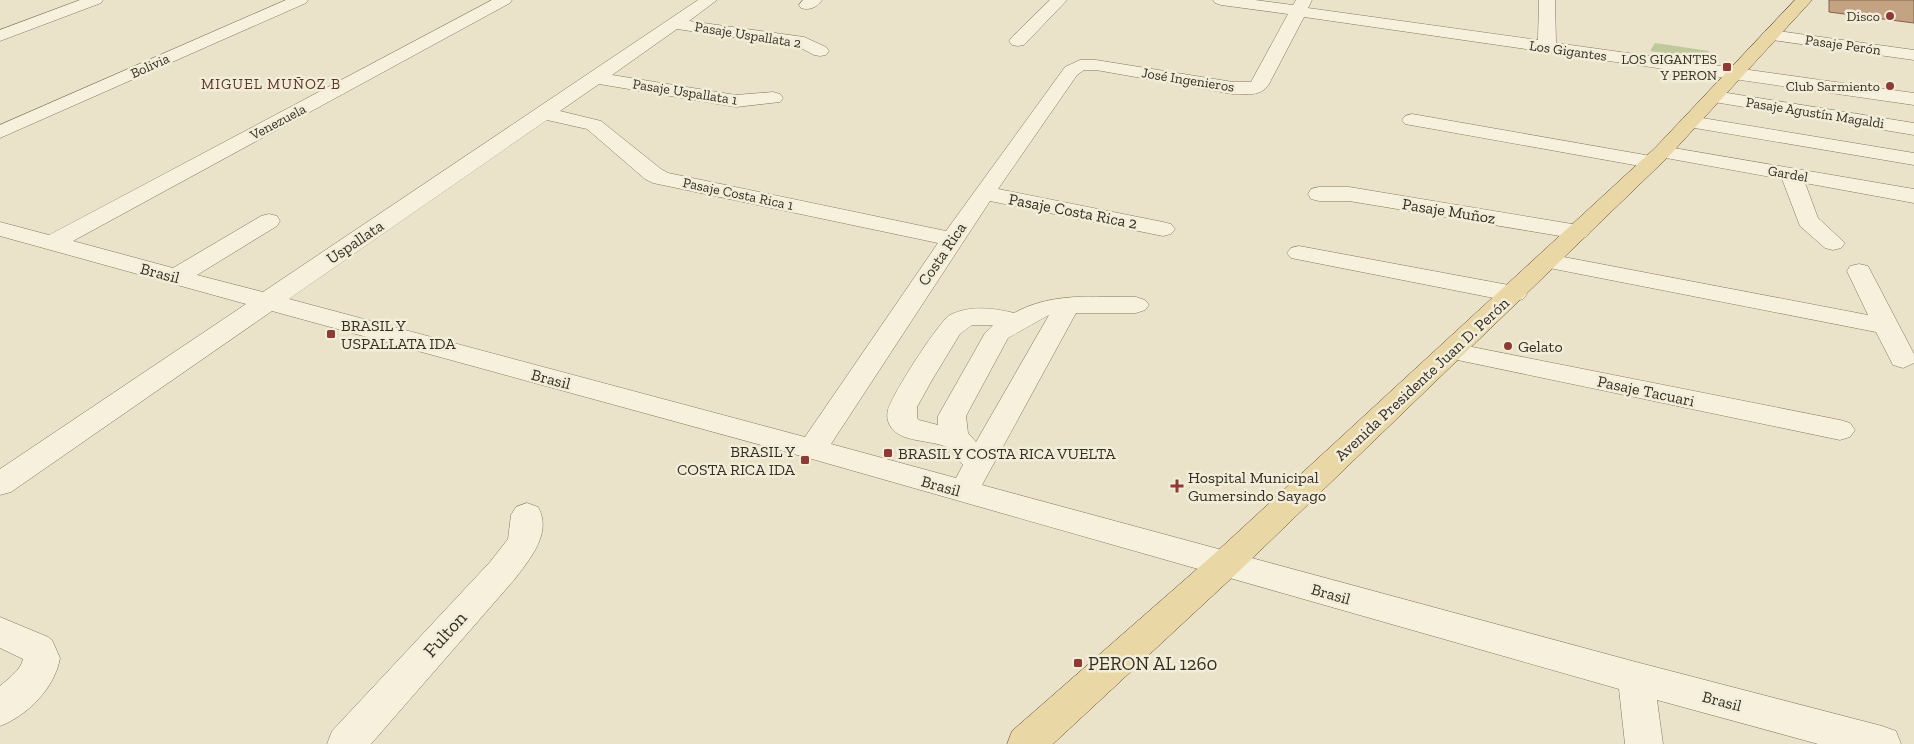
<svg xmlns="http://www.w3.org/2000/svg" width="1914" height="744" font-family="'Zilla Slab',serif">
	<rect width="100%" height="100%" fill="#eae3c9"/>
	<path fill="#c0c89e" d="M 1655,43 L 1709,51 L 1708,60 L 1650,51 Z"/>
	<path fill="#c4a383" stroke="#826348" d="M 1829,0 L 1914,0 L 1914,23 L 1829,12 Z"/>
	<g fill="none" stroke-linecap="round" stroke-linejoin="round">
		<g stroke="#857660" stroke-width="1">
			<path id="minor" d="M 80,0 L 103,0 L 101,3 L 0,41 L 0,30 Z
				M 286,0 L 308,0 L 306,3 L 0,138 L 0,125 Z
				M 492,0 L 512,0 L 510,3 L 73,241 L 173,268 L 261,216 L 269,214 L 277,216 L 280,221 L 277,226 L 197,275 L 263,292 L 698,0 L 717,0 L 689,21 L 804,37 L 826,47 L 829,51 L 826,55 L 820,56 L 814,55 L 799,47 L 677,29 L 612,75 L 736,95 L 773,92 L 780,94 L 783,98 L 780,102 L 736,107 L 599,84 L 560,111 L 601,121 L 661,169 L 668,173 L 946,231 L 1065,67 L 1080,60 L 1096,60 L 1233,82 L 1251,82 L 1288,14 L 1221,5 L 1215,3 L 1213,0 L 1255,0 L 1293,5 L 1296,0 L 1312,0 L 1308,8 L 1538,40 L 1539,0 L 1555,0 L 1556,43 L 1914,93 L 1914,105 L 1304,17 L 1269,84 C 1261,97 1247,94 1233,94 L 1096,70 L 1084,70 L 1077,75 L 998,189 L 1163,222 L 1171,224 L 1175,229 L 1171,234 L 1163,236 L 990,201 L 831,444 L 956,478 L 963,465 C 958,459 951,449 944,446 C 926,439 895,443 888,421 C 887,418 887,413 888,410 C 891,396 939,321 950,315 C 970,305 993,308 1014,313 C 1052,292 1093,297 1136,297 L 1145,300 L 1149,305 L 1145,310 L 1136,313 L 1076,313 L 982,485 L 1636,662 L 1882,726 L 1896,731 L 1901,744 L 1818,744 L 1657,700 L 1663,744 L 1625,744 L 1619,689 L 812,459 L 272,311 L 11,492 L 0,495 L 0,469 L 246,304 L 0,236 L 0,222 L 49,235 ZM 547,120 L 587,129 L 645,179 L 653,183 L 938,243 L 805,437 L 289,299 ZM 1049,315 L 976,442 L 968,433 L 966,416 L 1008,338 ZM 972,325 L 993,325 L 985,333 L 938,416 L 938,425 L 919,420 L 917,418 L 917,407 L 932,380 L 960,334 Z
				M 803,0 L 822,0 C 817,7 810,11 801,8 L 799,5 Z
				M 1050,0 L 1067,0 L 1024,45 L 1018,46 L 1012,45 L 1009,41 L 1012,37 Z
				M 1771,30 L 1914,50 L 1914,60 L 1765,39 L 1762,35 L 1765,31 Z
				M 1715,91 L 1914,123 L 1914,135 L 1708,101 L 1705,97 L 1708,93 Z
				M 1412,114 L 1651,156 L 1658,158 L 1662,162 L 1658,166 L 1651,168 L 1405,124 L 1402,120 L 1405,116 Z
				M 1690,116 L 1914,153 L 1914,165 L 1683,126 L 1680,122 L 1683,118 Z
				M 1662,146 L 1914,189 L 1914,203 L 1805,183 L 1818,218 L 1845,243 L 1841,248 L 1833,250 L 1825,248 L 1800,226 L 1782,179 L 1655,156 L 1652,152 L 1655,148 Z
				M 1319,187 L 1349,187 L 1578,225 L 1586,227 L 1590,232 L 1586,237 L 1578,239 L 1349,201 L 1319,201 L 1311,199 L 1308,194 L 1311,189 Z
				M 1299,246 L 1514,286 L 1523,289 L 1527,294 L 1523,299 L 1514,302 L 1291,258 L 1287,253 L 1291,248 Z
				M 1548,254 L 1868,315 L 1847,271 L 1850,266 L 1859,264 L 1868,266 L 1914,354 L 1914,363 L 1903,368 L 1893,365 L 1876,332 L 1539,266 L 1536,261 L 1539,256 Z
				M 1452,343 L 1840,420 L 1850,423 L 1855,430 L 1850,437 L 1840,440 L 1443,357 L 1439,351 L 1443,345 Z
				M 527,503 L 538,507 C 553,533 529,560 514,580 L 371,744 L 327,744 L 332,731 L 490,562 L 508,539 L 511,515 L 516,507 Z
				M 0,617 L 48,637 L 52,640 L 60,658 C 55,688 27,716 0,726 L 0,686 C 8,679 21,670 23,659 L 0,648 Z"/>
		</g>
		<g stroke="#544433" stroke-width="1">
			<path id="major" d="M 1795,0 L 1812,0 L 1669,156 L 1237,573 L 1053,744 L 1007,744 L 1012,731 L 1213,555 L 1655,148 Z"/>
		</g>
		<use href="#minor" fill="#f6f0dc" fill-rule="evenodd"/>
		<use href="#major" fill="#e9d8a6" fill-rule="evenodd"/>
	</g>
	<g fill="#8e3b36" stroke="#f2edd8" stroke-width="2">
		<circle cx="1890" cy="16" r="5"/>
		<rect x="1722" y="62" width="10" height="10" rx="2.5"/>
		<circle cx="1890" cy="86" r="5"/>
		<rect x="326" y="329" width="10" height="10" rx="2.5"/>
		<circle cx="1508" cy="346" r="5"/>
		<rect x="883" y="448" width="10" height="10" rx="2.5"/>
		<rect x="800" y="455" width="10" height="10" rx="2.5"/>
		<path d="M1174.5 478.5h5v5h5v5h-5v5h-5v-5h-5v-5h5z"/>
		<rect x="1073" y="658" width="10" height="10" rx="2.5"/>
	</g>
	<g text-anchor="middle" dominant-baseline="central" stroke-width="5" stroke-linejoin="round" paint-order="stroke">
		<g font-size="14" fill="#372d22" stroke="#f2edd8" text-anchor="end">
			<text x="1880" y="16">Disco</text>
			<text x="1717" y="59">LOS GIGANTES<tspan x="1717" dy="16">Y PERON</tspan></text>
			<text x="1880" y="86">Club Sarmiento</text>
		</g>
		<g font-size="14" fill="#372d22" stroke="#f2edd8">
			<text transform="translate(748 35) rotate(9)">Pasaje Uspallata 2</text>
			<text transform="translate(1843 45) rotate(8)">Pasaje Perón</text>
			<text transform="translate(1568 51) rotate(8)">Los Gigantes</text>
			<text transform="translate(150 66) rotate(-24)">Bolivia</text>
			<text transform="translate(1188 80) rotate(9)">José Ingenieros</text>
			<text transform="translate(685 92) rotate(9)">Pasaje Uspallata 1</text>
			<text transform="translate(1815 113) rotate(9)">Pasaje Agustín Magaldi</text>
			<text transform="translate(278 122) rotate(-28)">Venezuela</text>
			<text transform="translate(1788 174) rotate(10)">Gardel</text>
			<text transform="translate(738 194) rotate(12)">Pasaje Costa Rica 1</text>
		</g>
		<g font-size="15" letter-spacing="1" fill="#5f3525" stroke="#f2edd8">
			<text x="271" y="84">MIGUEL MUÑOZ B</text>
		</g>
		<g font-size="16" fill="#372d22" stroke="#f2edd8">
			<text transform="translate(1073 211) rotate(11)">Pasaje Costa Rica 2</text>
			<text transform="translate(1449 211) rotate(9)">Pasaje Muñoz</text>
			<text transform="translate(355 242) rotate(-34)">Uspallata</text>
			<text transform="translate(942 254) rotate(-56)">Costa Rica</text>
			<text transform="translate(160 273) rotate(15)">Brasil</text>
			<text transform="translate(551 379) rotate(15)">Brasil</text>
			<text transform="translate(1422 379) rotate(-43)">Avenida Presidente Juan D. Perón</text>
			<text transform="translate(1646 391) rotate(12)">Pasaje Tacuari</text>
			<text transform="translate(941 486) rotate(16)">Brasil</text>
			<text transform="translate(1331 594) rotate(16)">Brasil</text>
			<text transform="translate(1722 701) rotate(15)">Brasil</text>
		</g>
		<g font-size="16" fill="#372d22" stroke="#f2edd8" text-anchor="start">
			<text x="341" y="325">BRASIL Y<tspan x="341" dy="18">USPALLATA IDA</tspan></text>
			<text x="1518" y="346">Gelato</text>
			<text x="795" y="451" text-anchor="end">BRASIL Y<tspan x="795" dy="18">COSTA RICA IDA</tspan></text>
			<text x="898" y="453">BRASIL Y COSTA RICA VUELTA</text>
			<text x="1188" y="477">Hospital Municipal<tspan x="1188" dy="18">Gumersindo Sayago</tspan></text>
		</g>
		<g font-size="19" fill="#372d22" stroke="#f2edd8">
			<text transform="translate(445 634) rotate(-48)">Fulton</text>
		</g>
		<g font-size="19" fill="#372d22" stroke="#f2edd8" text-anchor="start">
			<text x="1088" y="663">PERON AL 1260</text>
		</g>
	</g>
</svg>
